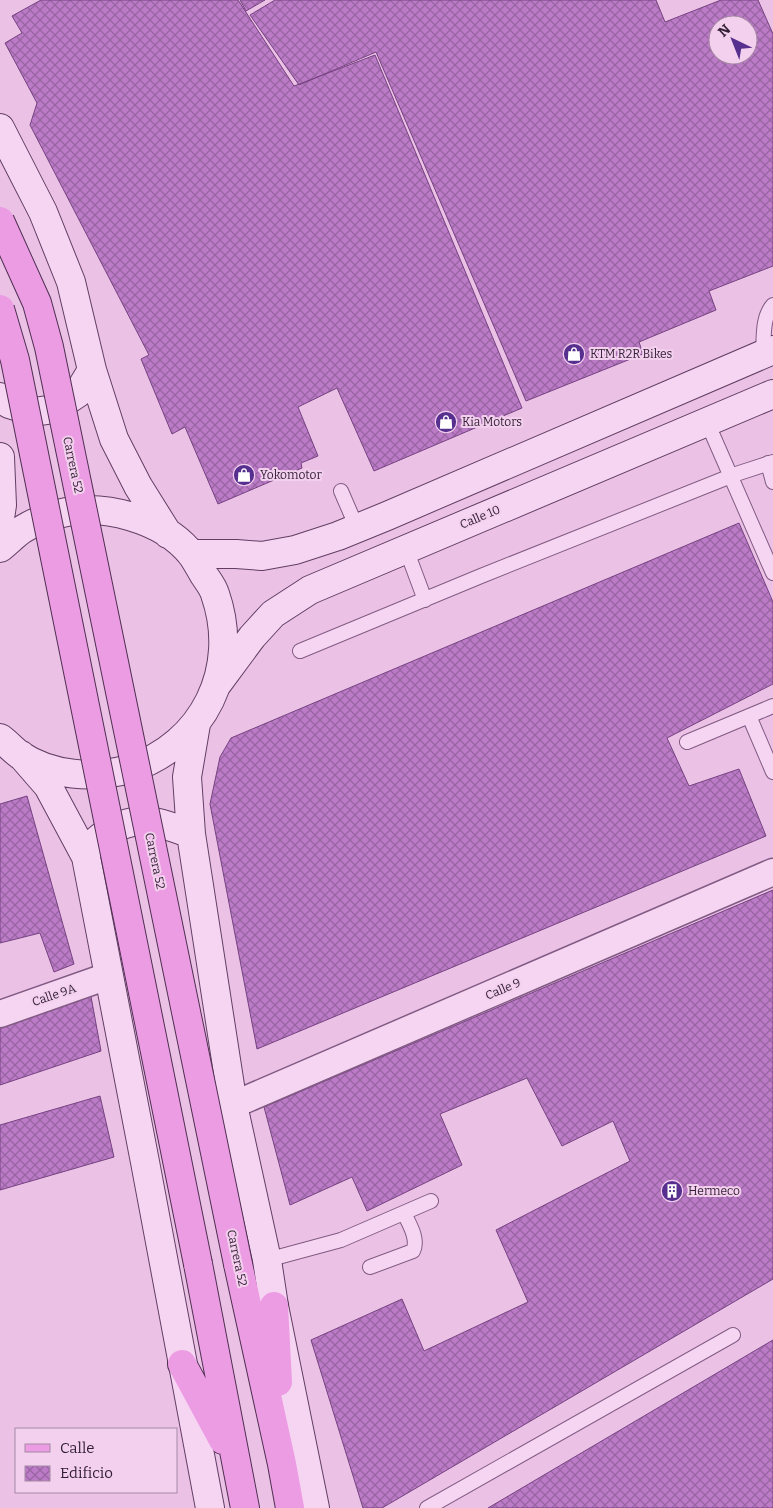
<svg xmlns="http://www.w3.org/2000/svg" width="773" height="1508" font-family="Bitter,serif">
	<defs>
		<pattern id="building-cross-hatch" width="8" height="8" patternUnits="userSpaceOnUse" patternTransform="scale(1.25)"><rect width="8" height="8" fill="#bb7bc7"/><path d="M0 0l8 8M0 8l8-8" fill="none" stroke="#9964a2"/></pattern>
	</defs>
	<rect width="100%" height="100%" fill="#ebc2e6"/>
	<path fill="url(#building-cross-hatch)" stroke="#764281" fill-rule="evenodd" d="M 41,0 L 238,0 L 294,86 L 375,55 L 522,408 L 374,471 L 337,388 L 298,407 L 318,456 L 301,463 L 302,468 L 218,504 L 185,427 L 172,434 L 141,359 L 149,355 L 30,125 L 37,103 L 5,43 L 22,33 L 12,16 Z
		M 240,0 L 265,0 L 246,11 Z
		M 275,0 L 656,0 L 665,22 L 721,0 L 758,0 L 773,34 L 773,266 L 709,291 L 716,310 L 639,342 L 643,354 L 526,401 L 376,52 L 299,85 L 250,15 ZM 718,25 L 748,25 L 748,55 L 718,55 Z
		M 739,523 L 773,602 L 773,684 L 667,738 L 689,786 L 739,769 L 766,836 L 257,1049 L 210,804 L 220,757 L 231,738 Z
		M 27,796 L 74,964 L 54,972 L 40,933 L 0,943 L 0,804 Z
		M 773,890 L 773,1279 L 382,1508 L 363,1508 L 311,1340 L 402,1299 L 424,1351 L 528,1302 L 496,1230 L 630,1161 L 613,1121 L 562,1146 L 527,1078 L 440,1114 L 462,1165 L 367,1211 L 352,1177 L 290,1205 L 264,1107 Z
		M 90,991 L 101,1051 L 0,1085 L 0,1023 Z
		M 100,1096 L 114,1157 L 0,1190 L 0,1125 Z
		M 773,1340 L 773,1508 L 488,1508 Z"/>
	<g fill="none" stroke-linecap="round" stroke-linejoin="round">
		<g stroke="#825b84" stroke-width="16">
			<path id="lane" d="M 763,354 C 764,338 762,317 773,305
				M 707,422 L 773,573
				M 768,463 L 773,482
				M 341,491 L 357,528
				M 406,549 L 425,600
				M 300,651 L 481,576 L 736,474 L 773,462
				M 749,716 L 773,772
				M 687,742 L 773,706
				M 267,1260 L 341,1240 L 431,1201
				M 370,1267 L 413,1251 C 419,1239 409,1224 404,1213
				M 427,1508 L 733,1335"/>
		</g>
		<g stroke="#825b84" stroke-width="29">
			<path id="street" d="M 0,1014 L 108,976
				M 233,1105 L 773,872"/>
		</g>
		<g stroke="#623e65" stroke-width="30">
			<path id="secondary" d="M 0,128 L 43,212 L 71,282 L 92,370 L 114,439 L 138,486 L 168,534
				M 0,397 L 9,404 L 34,412 L 54,409 L 78,393 L 92,370
				M 0,457 L 2,505 L 0,518
				M 0,548 C 8,542 15,534 23,529 C 33,523 47,517 58,514 C 102,502 164,519 192,555 C 196,561 200,568 204,575 C 208,581 213,587 215,594 C 241,668 204,745 129,769 C 94,779 51,776 20,755 C 13,750 7,743 0,738
				M 191,554 L 236,554 L 262,556 L 295,550 L 338,536 L 387,516 L 773,350
				M 218,683 L 252,637 L 273,614 L 310,590 L 773,394
				M 196,724 L 187,777 L 191,834 L 233,1105 L 267,1260 L 274,1306 L 315,1508
				M 21,755 L 48,786 L 86,857 L 145,1162 L 210,1508
				M 93,845 C 97,839 102,836 108,832 C 139,813 159,822 191,834"/>
		</g>
		<g stroke="#4e2f51" stroke-width="30">
			<path id="primary" d="M 198,1264 L 245,1508
				M 238,1264 L 282,1464 L 290,1508
				M 274,1306 L 278,1382
				M 182,1364 L 223,1440"/>
		</g>
		<use href="#lane" stroke="#f6d5f2" stroke-width="14"/>
		<use href="#street" stroke="#f6d5f2" stroke-width="26"/>
		<use href="#secondary" stroke="#f6d5f2" stroke-width="28"/>
		<use href="#primary" stroke="#ec9ce3" stroke-width="28"/>
		<g stroke="#4e2f51" stroke-width="30" stroke-linecap="butt">
			<path id="primary-bridge" d="M 0,221 L 37,303 L 49,347 L 238,1264
				M 0,309 L 15,360 L 198,1264"/>
		</g>
		<use href="#primary-bridge" stroke="#ec9ce3" stroke-width="28"/>
	</g>
	<defs>
		<g id="shop-disc" transform="scale(1.125)"><circle r="9.5" fill="#572f8f" stroke="#f3d1ee"/><path d="M-5-2.5h2.3a2.7 3.5 0 0 1 5.4 0H5L5.5 6h-11ZM-1.5-2.5h3a1.5 2.3 0 0 0-3 0Z" fill="#fff"/></g>
		<g id="building-disc" transform="scale(1.125)"><circle r="9.5" fill="#572f8f" stroke="#f3d1ee"/><path d="M-4-6H4V6H1V3H-1V6H-4ZM-2.5-4.3h1.7v1.8h-1.7ZM.8-4.3h1.7v1.8H.8ZM-2.5-1h1.7V.8h-1.7ZM.8-1h1.7V.8H.8Z" fill="#fff"/></g>
	</defs>
	<g fill-rule="evenodd">
		<use href="#shop-disc" x="574" y="354"/>
		<use href="#shop-disc" x="446" y="422"/>
		<use href="#shop-disc" x="244" y="475"/>
		<use href="#building-disc" x="672" y="1191"/>
	</g>
	<g text-anchor="middle" dominant-baseline="central" stroke-width="4" stroke-linejoin="round" paint-order="stroke">
		<g font-size="12" fill="#321e34" stroke="#f3d1ee" text-anchor="start">
			<text x="590" y="354">KTM R2R Bikes</text>
			<text x="462" y="422">Kia Motors</text>
			<text x="260" y="475">Yokomotor</text>
			<text x="688" y="1191">Hermeco</text>
		</g>
		<g font-size="12" fill="#321e34" stroke="#f3d1ee">
			<text transform="translate(73 465) rotate(78)">Carrera 52</text>
			<text transform="translate(480 517) rotate(-23)">Calle 10</text>
			<text transform="translate(155 861) rotate(78)">Carrera 52</text>
			<text transform="translate(503 989) rotate(-23)">Calle 9</text>
			<text transform="translate(54 995) rotate(-19)">Calle 9A</text>
			<text transform="translate(237 1258) rotate(78)">Carrera 52</text>
		</g>
	</g>
	<rect x="15" y="1428" width="162" height="65" fill="#f3d1ee" stroke="#a689a4"/>
	<rect x="25" y="1444" width="25" height="8" fill="#ec9ce3" stroke="#a689a4"/>
	<text x="60" y="1453" font-size="15" fill="#321e34">Calle</text>
	<rect x="25" y="1466" width="25" height="15" fill="url(#building-cross-hatch)" stroke="#a689a4"/>
	<text x="60" y="1478" font-size="15" fill="#321e34">Edificio</text>
	<g transform="translate(733 40) rotate(317)"><circle r="24" fill="#f3d1ee" stroke="#a689a4"/>
	<path d="M0-4L9 19L0 12L-9 19Z" fill="#572f8f"/>
	<text y="-8" font-size="14" font-weight="bold" text-anchor="middle" fill="#321e34">N</text>
	</g>
</svg>
